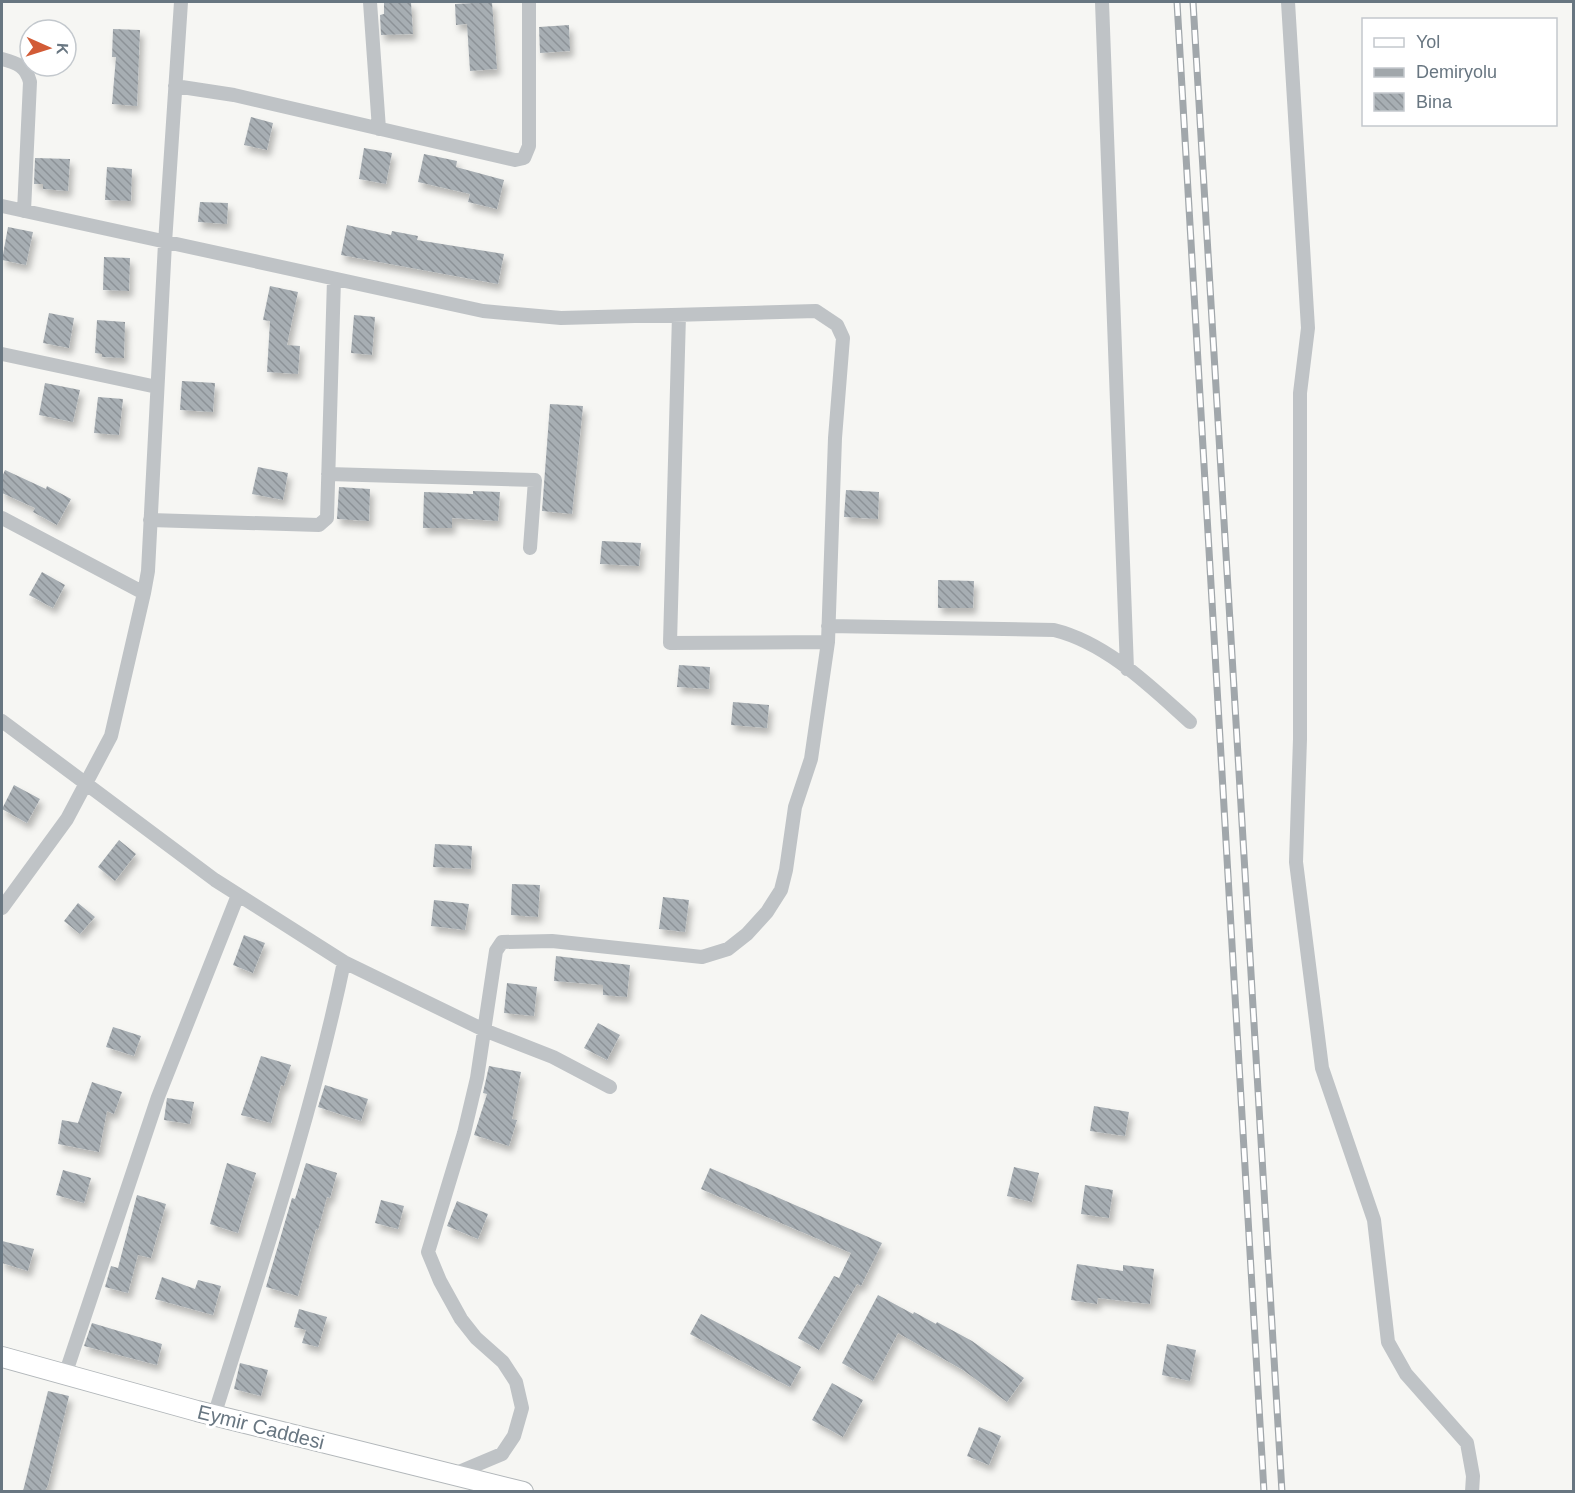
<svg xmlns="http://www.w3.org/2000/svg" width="1575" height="1493" font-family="Helvetica,sans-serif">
	<defs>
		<pattern id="building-back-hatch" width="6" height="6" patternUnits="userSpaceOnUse" patternTransform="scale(1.5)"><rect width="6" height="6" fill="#a7aeb3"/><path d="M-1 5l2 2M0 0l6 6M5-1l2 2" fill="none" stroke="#8c9297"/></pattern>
		<filter id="shadow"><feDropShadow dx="3.5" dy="6" stdDeviation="3" flood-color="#0004"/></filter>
	</defs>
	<rect width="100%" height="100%" fill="#f6f6f3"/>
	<path fill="url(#building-back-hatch)" filter="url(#shadow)" d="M 384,2 L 411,2 L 413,34 L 381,35 L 380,15 L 384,14 Z
		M 492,2 L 497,69 L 470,71 L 467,24 L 456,25 L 455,4 Z
		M 569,25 L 570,51 L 540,53 L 539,27 Z
		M 113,29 L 140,30 L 137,106 L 112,104 L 116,57 L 112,57 Z
		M 251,117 L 273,123 L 267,150 L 244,145 Z
		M 364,148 L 392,153 L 386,184 L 359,179 Z
		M 424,154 L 457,161 L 456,167 L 504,180 L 497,209 L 468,202 L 470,194 L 418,182 Z
		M 35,158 L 70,159 L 68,191 L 43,189 L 43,184 L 34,184 Z
		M 107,167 L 132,169 L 131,201 L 105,200 Z
		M 200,202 L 228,203 L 227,224 L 198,222 Z
		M 347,225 L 391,235 L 392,231 L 418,236 L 417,240 L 504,254 L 498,284 L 341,255 Z
		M 8,227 L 33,232 L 26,265 L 2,260 Z
		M 104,257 L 130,258 L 129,291 L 103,290 Z
		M 270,286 L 298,292 L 287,345 L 300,346 L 298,374 L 267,372 L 270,321 L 263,320 Z
		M 49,313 L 74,318 L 69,348 L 43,343 Z
		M 354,315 L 375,317 L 372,355 L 351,353 Z
		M 97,320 L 125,322 L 124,358 L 102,357 L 102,354 L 95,353 Z
		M 182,381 L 215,383 L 213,412 L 180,410 Z
		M 45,383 L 80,390 L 73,422 L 39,415 Z
		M 98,397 L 123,399 L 119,435 L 94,433 Z
		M 550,404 L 583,406 L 572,514 L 542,511 Z
		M 258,467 L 288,473 L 283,500 L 252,494 Z
		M 5,470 L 46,489 L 47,486 L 71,499 L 57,525 L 33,512 L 35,508 L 2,493 L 2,477 Z
		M 339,487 L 370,489 L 369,521 L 337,519 Z
		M 846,490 L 879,492 L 878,519 L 844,517 Z
		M 473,491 L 500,492 L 498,521 L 452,518 L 452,528 L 423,528 L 424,492 L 473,494 Z
		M 602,541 L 641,543 L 639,566 L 600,564 Z
		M 42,572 L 65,585 L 53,608 L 29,595 Z
		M 938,580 L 974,581 L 973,608 L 938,608 Z
		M 679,665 L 710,667 L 709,689 L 677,687 Z
		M 733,702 L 769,705 L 767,728 L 731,725 Z
		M 14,785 L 40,799 L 27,823 L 2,809 Z
		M 119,840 L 136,854 L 115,881 L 98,867 Z
		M 435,844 L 472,846 L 471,869 L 433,867 Z
		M 512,884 L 540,885 L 538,917 L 511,915 Z
		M 663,897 L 689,900 L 685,932 L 659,929 Z
		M 434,900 L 469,904 L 465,930 L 431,926 Z
		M 78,903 L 95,917 L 80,934 L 64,921 Z
		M 244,935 L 265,943 L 253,973 L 233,965 Z
		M 556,956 L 630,965 L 627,997 L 603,995 L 603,985 L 554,981 Z
		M 507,983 L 537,987 L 534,1016 L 504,1013 Z
		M 598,1023 L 620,1035 L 607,1060 L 584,1048 Z
		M 113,1027 L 141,1036 L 134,1056 L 106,1047 Z
		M 261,1056 L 291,1065 L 284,1086 L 281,1085 L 271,1123 L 241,1115 Z
		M 489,1066 L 521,1072 L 512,1119 L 517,1120 L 509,1146 L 474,1135 L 487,1094 L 483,1093 Z
		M 92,1082 L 122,1092 L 114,1114 L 107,1111 L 99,1152 L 58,1144 L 62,1120 L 78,1123 Z
		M 325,1085 L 368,1099 L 361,1121 L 318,1107 Z
		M 167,1098 L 194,1102 L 190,1124 L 164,1120 Z
		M 1094,1106 L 1129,1112 L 1125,1136 L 1090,1131 Z
		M 227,1163 L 256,1173 L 238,1233 L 210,1224 Z
		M 306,1163 L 337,1173 L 330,1198 L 327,1197 L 318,1230 L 316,1229 L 298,1296 L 266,1287 L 292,1198 L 295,1199 Z
		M 1014,1167 L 1039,1173 L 1032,1202 L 1007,1196 Z
		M 710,1168 L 882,1243 L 861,1286 L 857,1284 L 819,1350 L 798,1338 L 834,1276 L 839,1278 L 851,1253 L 701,1189 Z
		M 63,1170 L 91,1178 L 84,1203 L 56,1195 Z
		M 1085,1185 L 1113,1190 L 1109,1218 L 1081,1214 Z
		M 137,1195 L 166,1204 L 151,1258 L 138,1255 L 128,1293 L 105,1287 L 111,1266 L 118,1268 Z
		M 381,1200 L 404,1206 L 398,1229 L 375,1223 Z
		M 457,1201 L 488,1214 L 478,1239 L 447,1226 Z
		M 2,1241 L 34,1249 L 28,1271 L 2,1263 Z
		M 1077,1264 L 1123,1271 L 1123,1265 L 1154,1269 L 1150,1304 L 1098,1298 L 1097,1304 L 1071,1300 Z
		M 162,1277 L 195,1289 L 198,1280 L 221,1286 L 213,1315 L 155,1299 Z
		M 878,1295 L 913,1314 L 914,1312 L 936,1324 L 937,1322 L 972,1341 L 1024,1378 L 1007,1402 L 963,1370 L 898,1333 L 873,1381 L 842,1363 Z
		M 299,1309 L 327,1317 L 318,1347 L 302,1343 L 306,1330 L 294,1327 Z
		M 701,1314 L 801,1367 L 790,1387 L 690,1334 Z
		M 92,1323 L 162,1344 L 157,1365 L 84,1346 Z
		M 1167,1344 L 1196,1350 L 1190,1381 L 1162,1375 Z
		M 240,1363 L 268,1370 L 261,1396 L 234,1389 Z
		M 832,1383 L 863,1400 L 843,1437 L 812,1420 Z
		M 48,1391 L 69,1396 L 48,1485 L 45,1491 L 23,1491 Z
		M 979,1427 L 1001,1436 L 989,1465 L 967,1456 Z"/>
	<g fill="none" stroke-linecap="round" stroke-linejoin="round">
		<g stroke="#b2b7ba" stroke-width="22">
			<path id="secondary" d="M 2,1357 L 197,1411 L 523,1492"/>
		</g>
		<path stroke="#bfc3c6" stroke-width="14" d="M 370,2 L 379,129
			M 1102,2 L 1127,669
			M 1288,2 L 1308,328 L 1300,393 L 1300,739 L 1296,862 L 1322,1068 L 1374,1220 L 1388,1342 L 1406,1374 L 1467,1443 L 1473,1476 L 1472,1492
			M 2,59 C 17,63 26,66 30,82 L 24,211
			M 175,86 L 234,95 L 515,160 L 524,158 L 529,146 L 529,2
			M 2,206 L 483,311 L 561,318 L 816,311 L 837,325 L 843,338 L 835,438 L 828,642 L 811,759 L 795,807 L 786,870 L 781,890 L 767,912 L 747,934 L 728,949 L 702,957 L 552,941 L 502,942 L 496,951 L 477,1078 L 464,1133 L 428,1252 L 440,1281 L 461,1319 L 476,1338 L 503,1362 L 516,1382 L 522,1408 L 514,1436 L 502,1454 L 452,1475
			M 679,315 L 670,643 L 828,642
			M 2,354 L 157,387
			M 328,474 L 535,480 L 530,548
			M 2,518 L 144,593
			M 150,520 L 319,525 L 327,518 L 334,279
			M 828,626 L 1054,630 C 1107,643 1151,687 1190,722
			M 2,721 L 215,880 L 344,962 L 484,1030 L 553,1057 L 610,1087
			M 2,908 L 67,819 L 111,736 L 144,593 L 148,571 L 165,243 L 181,2
			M 65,1375 L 158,1097 L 238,895
			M 214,1416 C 261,1266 312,1116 344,962"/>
		<use href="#secondary" stroke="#fff" stroke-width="20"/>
		<g stroke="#a1a7ab" stroke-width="7">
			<path id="rail" d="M 1177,2 L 1264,1492
				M 1193,2 L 1282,1492"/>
		</g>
		<use href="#rail" stroke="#fff" stroke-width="4.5" stroke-dasharray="14" stroke-linecap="butt"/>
	</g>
	<g text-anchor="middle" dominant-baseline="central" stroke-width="6" stroke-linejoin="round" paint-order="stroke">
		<g font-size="20" fill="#687681" stroke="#fff">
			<text transform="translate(261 1427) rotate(14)">Eymir Caddesi</text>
		</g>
	</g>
	<rect width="1575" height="1493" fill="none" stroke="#687681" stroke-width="6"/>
	<rect x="1362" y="18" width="195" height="108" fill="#ffffff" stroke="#c3c8cd" stroke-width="1.5"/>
	<rect x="1374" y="38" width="30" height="9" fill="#ffffff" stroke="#c3c8cd" stroke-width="1.5"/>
	<text x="1416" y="48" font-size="18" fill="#687681">Yol</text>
	<rect x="1374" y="68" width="30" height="9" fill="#a1a7ab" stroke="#c3c8cd" stroke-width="1.5"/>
	<text x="1416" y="78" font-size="18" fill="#687681">Demiryolu</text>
	<rect x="1374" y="93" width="30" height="18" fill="url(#building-back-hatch)" stroke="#c3c8cd" stroke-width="1.5"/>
	<text x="1416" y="108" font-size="18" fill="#687681">Bina</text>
	<g transform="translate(48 48) rotate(93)"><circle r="28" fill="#ffffff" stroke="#c3c8cd" stroke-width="1.5"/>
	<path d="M0-4.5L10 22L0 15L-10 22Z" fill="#d25b36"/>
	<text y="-9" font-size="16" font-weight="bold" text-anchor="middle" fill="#687681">K</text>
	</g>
</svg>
